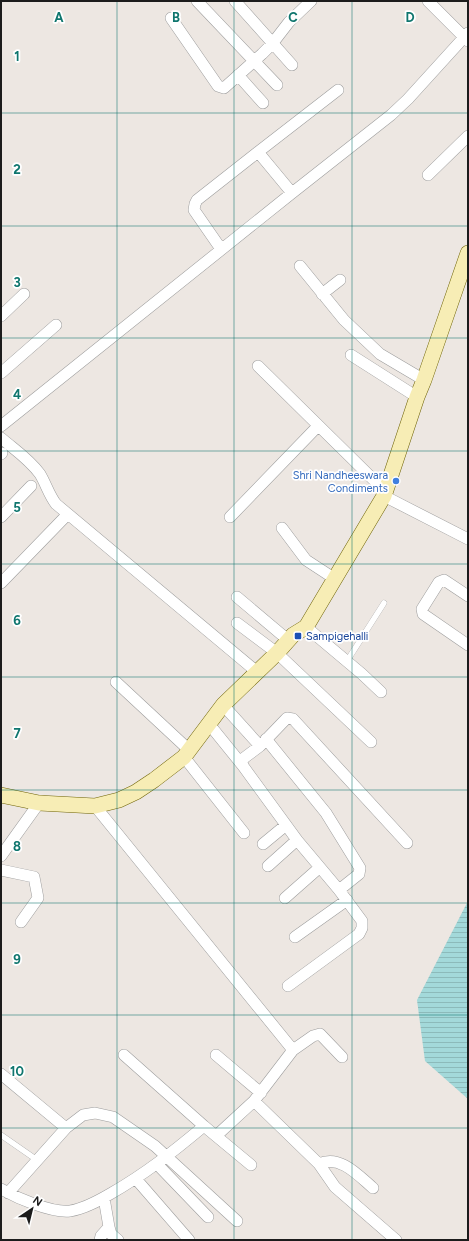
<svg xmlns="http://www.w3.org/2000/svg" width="469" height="1241" font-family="Figtree,sans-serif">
	<defs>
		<pattern id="water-rules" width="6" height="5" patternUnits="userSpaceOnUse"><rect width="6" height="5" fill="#a3d9da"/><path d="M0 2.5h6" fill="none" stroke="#8cbaba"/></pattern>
	</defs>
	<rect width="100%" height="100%" fill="#ede7e2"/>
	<path fill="url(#water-rules)" d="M 468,901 L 468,1099 L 425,1061 L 417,1000 Z"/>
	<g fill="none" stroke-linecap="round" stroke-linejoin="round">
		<g stroke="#9d9d9d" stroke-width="6">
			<path id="lane" d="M 347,661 L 384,603
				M 1,1135 L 37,1160"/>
		</g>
		<g stroke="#9d9d9d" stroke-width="12">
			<path id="street" d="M 197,1 L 277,85
				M 235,1 L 292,65
				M 428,1 L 468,41
				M 171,18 L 218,86 L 224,88 L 262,54 L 272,44 L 289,22 L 311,1
				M 238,75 L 263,103
				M 428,175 L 468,136
				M 292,193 L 258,152 L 338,90
				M 221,249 L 194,210 L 195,204 L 197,200 L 258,152
				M 300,266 L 344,320 L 380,354 L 424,380
				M 322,294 L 340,280
				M 1,316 L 24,294
				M 351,355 L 417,397
				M 258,366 L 386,492
				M 1,373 L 56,325
				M 1,426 L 292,193 L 391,115 L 408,99 L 468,33
				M 1,438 C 15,450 29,459 40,474 C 46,484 49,495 56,504 L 257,672
				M 1,454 L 2,453
				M 384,496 L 468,539
				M 1,517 L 31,486
				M 230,517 L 318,426
				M 282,528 L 306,560 L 335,579
				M 1,583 L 65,517
				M 468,596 L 444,580 L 439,582 L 422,609 L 423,614 L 468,645
				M 237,597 L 288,640
				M 237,623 L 277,653 L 371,742
				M 306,627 L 362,674 L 381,692
				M 116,682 L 188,749
				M 223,705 L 260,746
				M 209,724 L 243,766
				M 266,739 L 326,813 L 360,868 L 359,874 L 339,890
				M 184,757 L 244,833
				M 263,844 L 286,825
				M 1,856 L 39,803
				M 268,866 L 297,840
				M 1,870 L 34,877 L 38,898 L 21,922
				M 285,898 L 319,868
				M 295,937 L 347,900
				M 288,986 L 359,934 L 362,928 L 362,921 L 339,890 L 297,840 L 243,766 L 242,761 L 244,758 L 260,746 L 285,720 L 287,718 L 293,719 L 407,843
				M 293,1050 L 313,1036 L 320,1034 L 342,1057
				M 124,1055 L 204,1126
				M 216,1055 L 261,1093
				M 1,1074 L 66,1128
				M 254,1101 L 319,1164 L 335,1187 L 396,1240
				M 216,1136 L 251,1165
				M 157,1164 L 208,1217
				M 319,1164 C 340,1154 359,1176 373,1188
				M 136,1179 L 189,1240
				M 1,1189 C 17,1198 51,1213 70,1211 C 84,1209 98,1201 110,1194 C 145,1174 173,1152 204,1126 L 216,1136 L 254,1101 L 293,1050 L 95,806
				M 8,1193 L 66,1128 L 83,1115 L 95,1113 L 113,1117 L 155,1146 L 237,1221
				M 104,1198 L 109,1227 L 111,1234 L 118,1240
				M 100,1240 L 101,1236 L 109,1227"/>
		</g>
		<g stroke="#6f6407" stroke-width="16">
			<path id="secondary" d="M 1,795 L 39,803 L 95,806 L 119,800 L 136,792 L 154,780 L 184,757 L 223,705 L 277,653 L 293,635 L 306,627 L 384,496 L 417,397 L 424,380 L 468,253"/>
		</g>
		<use href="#lane" stroke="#fff" stroke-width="5.5"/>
		<use href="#street" stroke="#fff" stroke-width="11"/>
		<use href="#secondary" stroke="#f7edb5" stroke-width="15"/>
	</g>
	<path fill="none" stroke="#0f766e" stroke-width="1" stroke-opacity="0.55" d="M 117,1 L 117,1240M 234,1 L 234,1240M 352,1 L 352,1240M 1,113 L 468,113M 1,226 L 468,226M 1,338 L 468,338M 1,451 L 468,451M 1,564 L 468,564M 1,677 L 468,677M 1,790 L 468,790M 1,903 L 468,903M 1,1015 L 468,1015M 1,1128 L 468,1128"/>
	<circle fill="#3f7fe0" stroke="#fff" stroke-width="1.5" cx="396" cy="481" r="4"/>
	<rect fill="#1a4fb4" stroke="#fff" stroke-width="1.5" x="294" y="632" width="8" height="8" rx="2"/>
	<g text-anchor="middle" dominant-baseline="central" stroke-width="3.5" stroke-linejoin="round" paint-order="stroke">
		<g font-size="11" fill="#366cbe" stroke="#fff" text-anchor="end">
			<text x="388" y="475">Shri Nandheeswara<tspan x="388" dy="13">Condiments</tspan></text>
		</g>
		<g font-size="11" fill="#164399" stroke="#fff" text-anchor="start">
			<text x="306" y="636">Sampigehalli</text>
		</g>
	</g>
	<g font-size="13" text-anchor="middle" font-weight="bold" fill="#0f766e" stroke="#fff" stroke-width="3.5" stroke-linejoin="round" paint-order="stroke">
		<text x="59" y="22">A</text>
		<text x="176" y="22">B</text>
		<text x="293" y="22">C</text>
		<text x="410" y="22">D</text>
		<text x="17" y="61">1</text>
		<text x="17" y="174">2</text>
		<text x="17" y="287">3</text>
		<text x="17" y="399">4</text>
		<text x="17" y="512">5</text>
		<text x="17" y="625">6</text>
		<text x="17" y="738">7</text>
		<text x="17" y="851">8</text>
		<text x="17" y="964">9</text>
		<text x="17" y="1076">10</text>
	</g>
	<rect width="469" height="1241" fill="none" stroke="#1c1c1c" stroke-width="4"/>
	<g transform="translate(32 1209) rotate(35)" stroke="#ffffff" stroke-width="3" paint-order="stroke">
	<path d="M0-3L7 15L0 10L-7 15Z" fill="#1c1c1c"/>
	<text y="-6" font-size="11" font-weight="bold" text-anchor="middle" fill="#1c1c1c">N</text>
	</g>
</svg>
